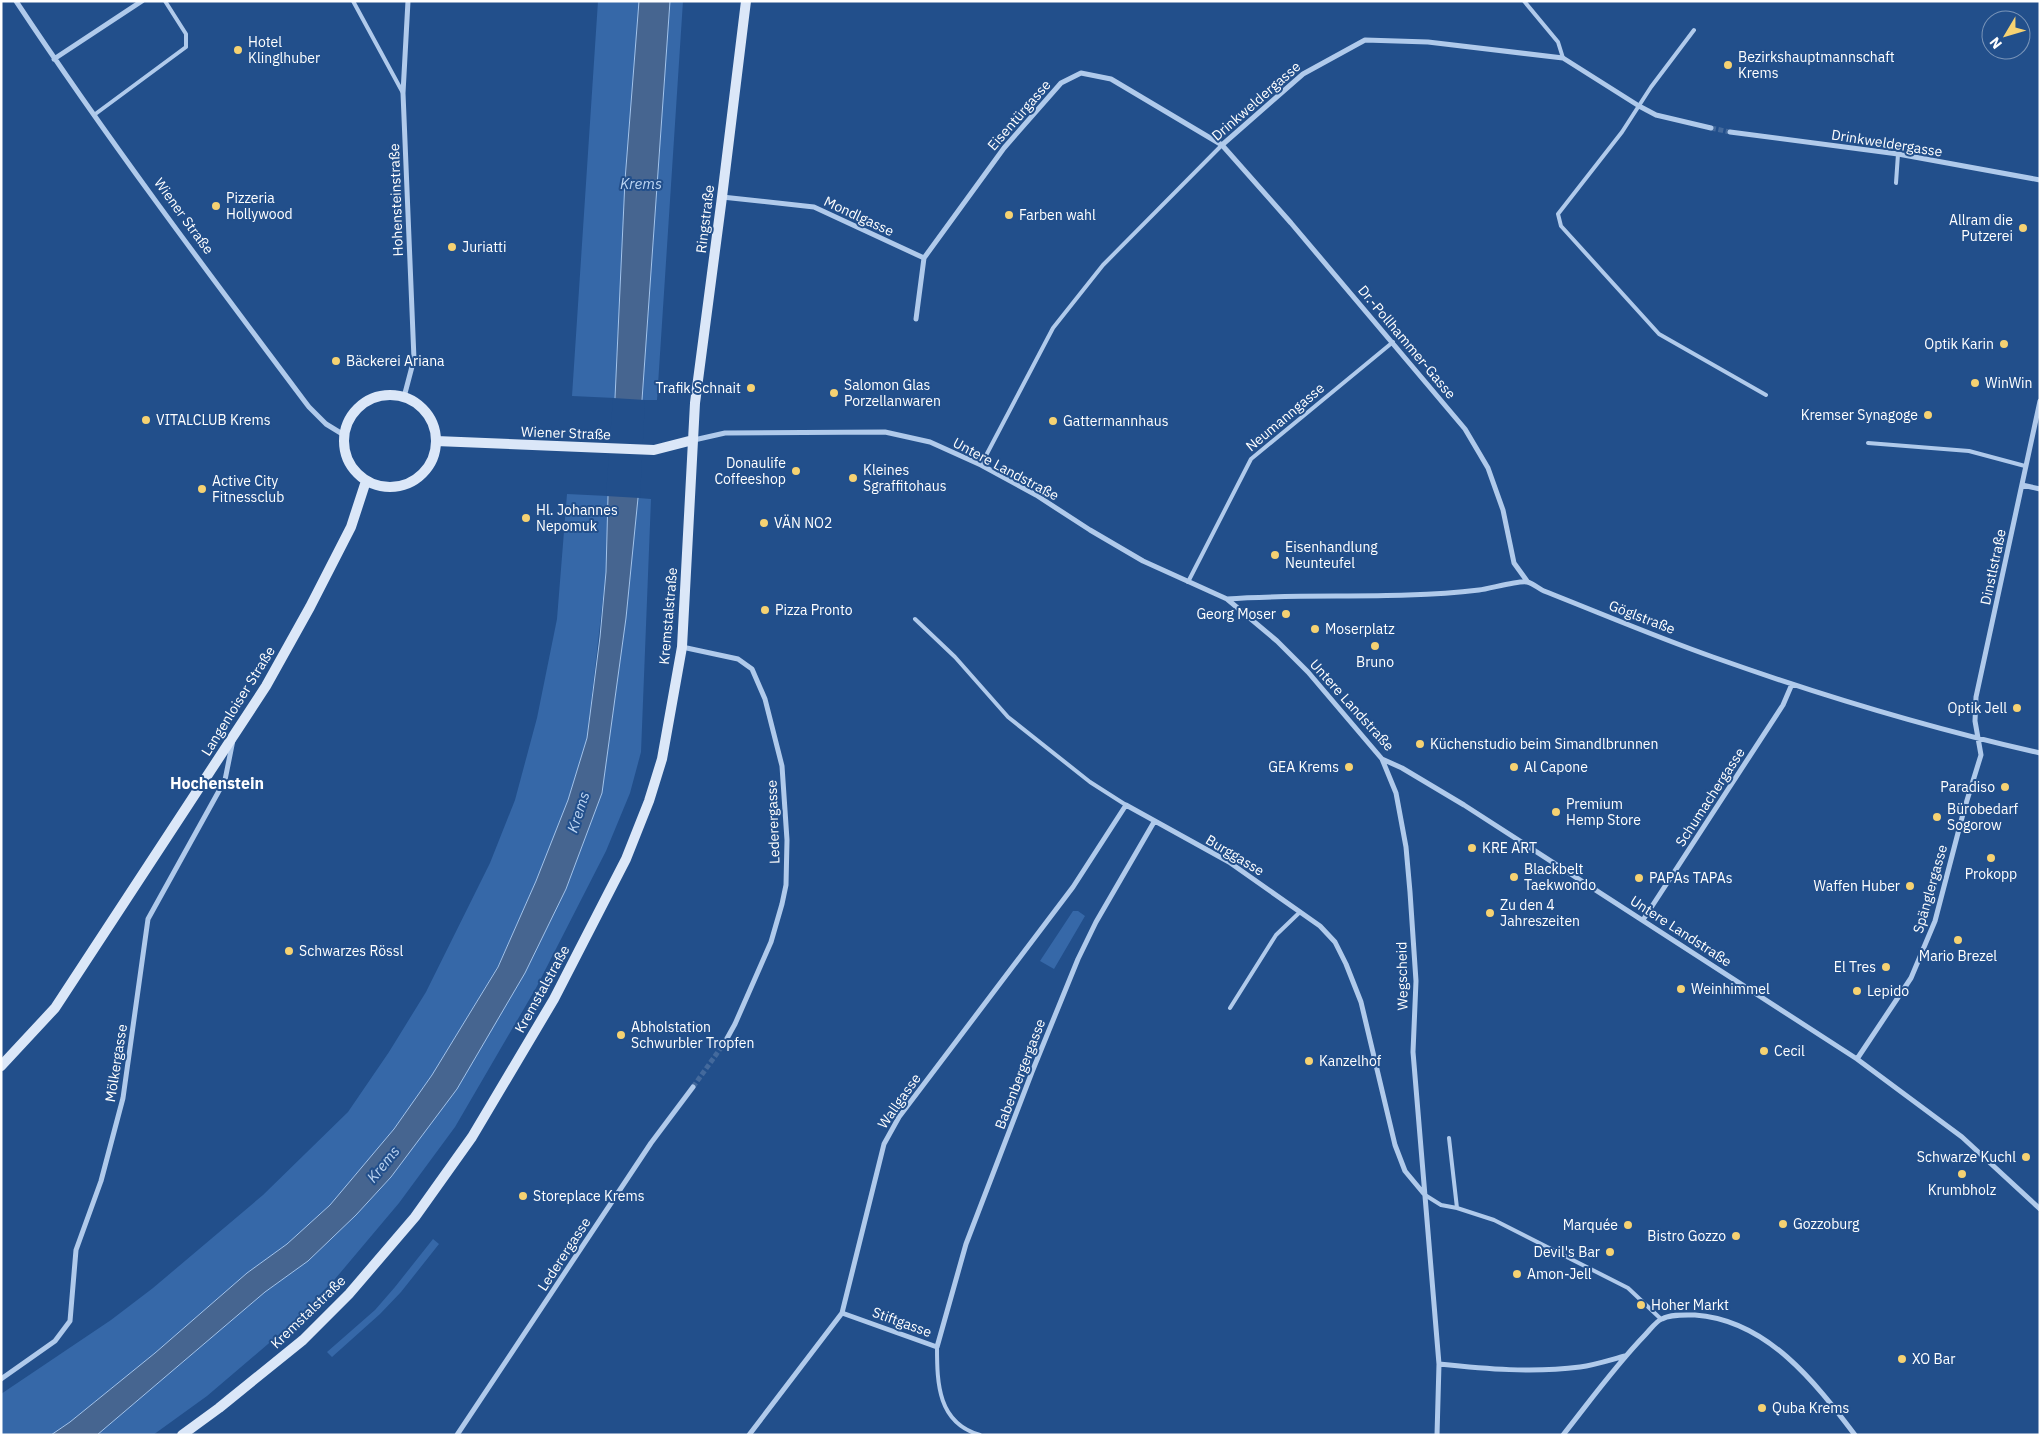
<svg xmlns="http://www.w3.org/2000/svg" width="2041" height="1436" font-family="'IBM Plex Sans',sans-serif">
	<rect width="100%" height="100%" fill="#224f8b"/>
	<path fill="#3668a8" d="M 598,1 L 639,1 L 625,180 L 615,398 L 572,396 Z
		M 670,1 L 683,1 L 657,400 L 642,400 Z
		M 567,494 L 608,496 L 606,572 L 587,738 L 568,800 L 536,881 L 498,966 L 432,1075 L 394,1129 L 330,1205 L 287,1244 L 247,1273 L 155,1353 L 70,1422 L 51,1435 L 1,1435 L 1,1394 L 111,1320 L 153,1288 L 263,1195 L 348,1112 L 389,1052 L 426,992 L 490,863 L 515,800 L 537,718 L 557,619 Z
		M 638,498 L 651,499 L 641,752 L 630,793 L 606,851 L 536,988 L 455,1127 L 399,1203 L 335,1279 L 289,1326 L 207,1396 L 153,1435 L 97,1435 L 265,1292 L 308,1261 L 356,1215 L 391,1177 L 457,1089 L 525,973 L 566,889 L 602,793 L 626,618 Z
		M 1073,911 L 1078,911 L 1085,916 L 1054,969 L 1040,961 Z
		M 433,1239 L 439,1244 L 401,1292 L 380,1314 L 332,1357 L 327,1352 L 375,1310 L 395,1287 Z"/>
	<path fill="#466590" stroke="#a3c4ec" d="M 639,1 L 670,1 L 642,400 L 638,498 L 626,618 L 602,793 L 566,889 L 525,973 L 457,1089 L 391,1177 L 356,1215 L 308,1261 L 265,1292 L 97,1435 L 51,1435 L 70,1422 L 155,1353 L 247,1273 L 287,1244 L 330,1205 L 394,1129 L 432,1075 L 498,967 L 536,881 L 568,800 L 587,738 L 600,637 L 606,572 L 608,496 L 615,398 L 625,180 Z"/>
	<path fill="#224f8b" d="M 613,398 L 645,400 L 640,498 L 606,496 Z"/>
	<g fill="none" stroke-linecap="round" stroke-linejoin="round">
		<path stroke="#43699c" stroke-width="5" stroke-dasharray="5 2.5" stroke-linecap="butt" d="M 1711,128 L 1730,132
			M 693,1087 L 725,1042"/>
		<path stroke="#b0caeb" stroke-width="4" d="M 353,1 L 403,93
			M 1524,1 L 1558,42 L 1563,58
			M 1694,30 L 1651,87 L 1622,132 L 1558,214 L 1561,226 L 1659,334 L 1766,395
			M 94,115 L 186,47 L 186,34 L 165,1
			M 1896,183 L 1898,154
			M 1868,443 L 1969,451 L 2025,466
			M 981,465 L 1053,328 L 1103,265 L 1222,145
			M 1188,582 L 1251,459 L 1393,342
			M 915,619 L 955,657 L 1008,717 L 1090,782 L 1126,805
			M 1230,1008 L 1276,935 L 1300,912
			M 1449,1138 L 1457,1208
			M 1425,1195 L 1441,1205 L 1457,1208 L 1494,1220 L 1628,1288 L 1661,1319
			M 937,1347 C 937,1384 938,1423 980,1435"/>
		<path stroke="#b0caeb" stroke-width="5" d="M 16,1 C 108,140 209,274 309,407 L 326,424 L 344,435
			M 54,59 L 142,1
			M 1730,132 L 1898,154 L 2040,180
			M 1222,145 L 1303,74 L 1365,40 L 1428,42 L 1563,58 L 1639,106 L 1656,115 L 1711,128
			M 722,197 L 814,207 L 924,258
			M 916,319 L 924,258 L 1004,148 L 1061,83 L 1081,73 L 1111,79 L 1222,145 L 1291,223 L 1465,429 L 1488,468 L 1503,510 L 1514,563 L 1527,581
			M 404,397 L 414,359 L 403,93 L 408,1
			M 694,440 L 725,433 L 885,432 L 930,442 L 981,465 L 1036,495 L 1090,530 L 1143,561 L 1227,599 L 1277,641 L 1308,672 L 1382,759 L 1402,768 L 1464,805 L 1857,1059 L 1962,1137 L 2040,1209
			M 2022,485 L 2040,489
			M 1227,599 C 1311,593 1395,600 1479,590 C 1489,589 1519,580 1527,582 C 1533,583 1539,589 1544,591 C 1600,613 1656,637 1713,657 C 1820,695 1929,728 2040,753
			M 682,647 L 738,659 L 752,669 L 765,699 L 782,766 L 787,840 L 786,885 L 782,904 L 771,942 L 735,1024 L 725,1042
			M 1382,759 L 1396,793 L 1406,847 L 1410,892 L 1416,981 L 1413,1052 L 1439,1364 L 1437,1435
			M 1643,920 L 1783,705 L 1792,684
			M 1857,1059 L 1911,978 L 1935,921 L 1964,810 L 1981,755 L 1975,721 L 1976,697 L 2040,401
			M 842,1313 L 937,1347 L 966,1244 L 1032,1072 L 1078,959 L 1096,922 L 1154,822
			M 1439,1364 C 1486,1369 1533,1373 1580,1367 C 1595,1365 1610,1360 1625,1356
			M 1,1379 L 55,1341 L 70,1321 L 76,1250 L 101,1181 L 123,1098 L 148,919 L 225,780 L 233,740
			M 457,1435 L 651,1143 L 693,1087
			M 749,1435 L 842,1313 L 884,1144 L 899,1117 L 1073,887 L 1126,805 L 1229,862 L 1320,926 L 1335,942 L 1346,964 L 1361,1002 L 1395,1145 L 1405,1171 L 1425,1195
			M 1563,1435 C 1590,1401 1615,1366 1645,1335 C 1650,1330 1656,1321 1662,1319 C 1671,1314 1685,1315 1695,1315 C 1767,1320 1815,1382 1855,1435"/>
		<path stroke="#dbe7f8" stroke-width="10" d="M344 441a46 46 0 1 1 92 0a46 46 0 1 1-92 0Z
			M 436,441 L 654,450 L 693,440
			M 1,1066 L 55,1008 L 266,686 L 310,607 L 351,527 L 366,481
			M 182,1435 L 219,1408 L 303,1340 L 349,1294 L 415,1217 L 472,1137 L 554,999 L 626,859 L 649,801 L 662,759 L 682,647 L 695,403 L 722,197 L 746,1"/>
	</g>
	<g fill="#f6d272" stroke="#224f8b" stroke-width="2">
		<circle cx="238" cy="50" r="5"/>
		<circle cx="1728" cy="65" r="5"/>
		<circle cx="216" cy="206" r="5"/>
		<circle cx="1009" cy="215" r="5"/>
		<circle cx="2023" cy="228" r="5"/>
		<circle cx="452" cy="247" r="5"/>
		<circle cx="2004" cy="344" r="5"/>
		<circle cx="336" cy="361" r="5"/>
		<circle cx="1975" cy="383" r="5"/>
		<circle cx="751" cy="388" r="5"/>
		<circle cx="834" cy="393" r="5"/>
		<circle cx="1928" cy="415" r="5"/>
		<circle cx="146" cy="420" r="5"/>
		<circle cx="1053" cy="421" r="5"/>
		<circle cx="796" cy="471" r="5"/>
		<circle cx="853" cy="478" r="5"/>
		<circle cx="202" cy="489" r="5"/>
		<circle cx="526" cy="518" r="5"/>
		<circle cx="764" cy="523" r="5"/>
		<circle cx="1275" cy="555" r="5"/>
		<circle cx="765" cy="610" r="5"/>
		<circle cx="1286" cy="614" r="5"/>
		<circle cx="1315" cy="629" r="5"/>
		<circle cx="1375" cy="646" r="5"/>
		<circle cx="2017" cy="708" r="5"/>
		<circle cx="1420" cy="744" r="5"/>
		<circle cx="1349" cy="767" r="5"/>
		<circle cx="1514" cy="767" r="5"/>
		<circle cx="2005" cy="787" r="5"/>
		<circle cx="1556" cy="812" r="5"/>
		<circle cx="1937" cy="817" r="5"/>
		<circle cx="1472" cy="848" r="5"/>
		<circle cx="1991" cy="858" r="5"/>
		<circle cx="1514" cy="877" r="5"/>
		<circle cx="1639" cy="878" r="5"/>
		<circle cx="1910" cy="886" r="5"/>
		<circle cx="1490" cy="913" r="5"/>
		<circle cx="1958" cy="940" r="5"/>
		<circle cx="289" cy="951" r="5"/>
		<circle cx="1886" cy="967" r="5"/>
		<circle cx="1681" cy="989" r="5"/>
		<circle cx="1857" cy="991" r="5"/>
		<circle cx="621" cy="1035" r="5"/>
		<circle cx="1764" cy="1051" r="5"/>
		<circle cx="1309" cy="1061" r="5"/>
		<circle cx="2026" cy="1157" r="5"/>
		<circle cx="1962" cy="1174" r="5"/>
		<circle cx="523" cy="1196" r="5"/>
		<circle cx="1783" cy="1224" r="5"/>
		<circle cx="1628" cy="1225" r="5"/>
		<circle cx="1736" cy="1236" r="5"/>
		<circle cx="1610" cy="1252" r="5"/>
		<circle cx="1517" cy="1274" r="5"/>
		<circle cx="1641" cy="1305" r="5"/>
		<circle cx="1902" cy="1359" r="5"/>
		<circle cx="1762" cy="1408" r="5"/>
	</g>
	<g text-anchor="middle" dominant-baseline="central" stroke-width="4" stroke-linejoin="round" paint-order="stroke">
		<g font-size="14" fill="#fff" stroke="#224f8b" text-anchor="start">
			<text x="248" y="42">Hotel<tspan x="248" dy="16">Klinglhuber</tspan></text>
			<text x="1738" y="57">Bezirkshauptmannschaft<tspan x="1738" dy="16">Krems</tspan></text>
			<text x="226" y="198">Pizzeria<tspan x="226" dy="16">Hollywood</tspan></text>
			<text x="1019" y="215">Farben wahl</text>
			<text x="2013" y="220" text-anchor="end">Allram die<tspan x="2013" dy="16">Putzerei</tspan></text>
			<text x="462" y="247">Juriatti</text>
			<text x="1994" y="344" text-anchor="end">Optik Karin</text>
			<text x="346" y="361">Bäckerei Ariana</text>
			<text x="1985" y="383">WinWin</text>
			<text x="844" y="385">Salomon Glas<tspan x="844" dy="16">Porzellanwaren</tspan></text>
			<text x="741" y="388" text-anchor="end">Trafik Schnait</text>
			<text x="1918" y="415" text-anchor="end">Kremser Synagoge</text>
			<text x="156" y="420">VITALCLUB Krems</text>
			<text x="1063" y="421">Gattermannhaus</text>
			<text x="786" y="463" text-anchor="end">Donaulife<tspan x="786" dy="16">Coffeeshop</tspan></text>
			<text x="863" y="470">Kleines<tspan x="863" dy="16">Sgraffitohaus</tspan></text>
			<text x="212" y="481">Active City<tspan x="212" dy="16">Fitnessclub</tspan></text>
			<text x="536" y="510">Hl. Johannes<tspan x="536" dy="16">Nepomuk</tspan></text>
			<text x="774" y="523">VÄN NO2</text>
			<text x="1285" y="547">Eisenhandlung<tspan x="1285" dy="16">Neunteufel</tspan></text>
			<text x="775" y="610">Pizza Pronto</text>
			<text x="1276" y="614" text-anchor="end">Georg Moser</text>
			<text x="1325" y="629">Moserplatz</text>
			<text x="1375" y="662" text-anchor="middle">Bruno</text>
			<text x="2007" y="708" text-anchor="end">Optik Jell</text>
			<text x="1430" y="744">Küchenstudio beim Simandlbrunnen</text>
			<text x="1339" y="767" text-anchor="end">GEA Krems</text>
			<text x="1524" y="767">Al Capone</text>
			<text x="1995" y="787" text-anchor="end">Paradiso</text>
			<text x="1566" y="804">Premium<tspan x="1566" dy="16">Hemp Store</tspan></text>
			<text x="1947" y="809">Bürobedarf<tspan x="1947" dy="16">Sogorow</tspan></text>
			<text x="1482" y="848">KRE ART</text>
			<text x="1524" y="869">Blackbelt<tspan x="1524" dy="16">Taekwondo</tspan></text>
			<text x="1991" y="874" text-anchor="middle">Prokopp</text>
			<text x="1649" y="878">PAPAs TAPAs</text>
			<text x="1900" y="886" text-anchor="end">Waffen Huber</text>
			<text x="1500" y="905">Zu den 4<tspan x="1500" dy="16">Jahreszeiten</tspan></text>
			<text x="299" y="951">Schwarzes Rössl</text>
			<text x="1958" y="956" text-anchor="middle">Mario Brezel</text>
			<text x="1876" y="967" text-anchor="end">El Tres</text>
			<text x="1691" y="989">Weinhimmel</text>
			<text x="1867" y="991">Lepido</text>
			<text x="631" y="1027">Abholstation<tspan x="631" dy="16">Schwurbler Tropfen</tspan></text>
			<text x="1774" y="1051">Cecil</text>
			<text x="1319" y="1061">Kanzelhof</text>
			<text x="2016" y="1157" text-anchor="end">Schwarze Kuchl</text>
			<text x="1962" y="1190" text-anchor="middle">Krumbholz</text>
			<text x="533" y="1196">Storeplace Krems</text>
			<text x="1793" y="1224">Gozzoburg</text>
			<text x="1618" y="1225" text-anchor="end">Marquée</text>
			<text x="1726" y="1236" text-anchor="end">Bistro Gozzo</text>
			<text x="1600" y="1252" text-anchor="end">Devil's Bar</text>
			<text x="1527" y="1274">Amon-Jell</text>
			<text x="1651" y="1305">Hoher Markt</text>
			<text x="1912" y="1359">XO Bar</text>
			<text x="1772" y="1408">Quba Krems</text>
		</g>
		<g font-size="14" fill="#fff" stroke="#224f8b">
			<text transform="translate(1256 101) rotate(-41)">Drinkweldergasse</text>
			<text transform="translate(1019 115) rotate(-49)">Eisentürgasse</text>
			<text transform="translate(1887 143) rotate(9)">Drinkweldergasse</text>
			<text transform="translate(396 200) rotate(-92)">Hohensteinstraße</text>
			<text transform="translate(184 216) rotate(54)">Wiener Straße</text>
			<text transform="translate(859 216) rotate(25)">Mondlgasse</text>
			<text transform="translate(705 219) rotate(-83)">Ringstraße</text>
			<text transform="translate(1407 342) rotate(50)">Dr.-Pollhammer-Gasse</text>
			<text transform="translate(1285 417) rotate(-40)">Neumanngasse</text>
			<text transform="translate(566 433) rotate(2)">Wiener Straße</text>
			<text transform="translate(1006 469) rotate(28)">Untere Landstraße</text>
			<text transform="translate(1993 567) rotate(-78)">Dinstlstraße</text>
			<text transform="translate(668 616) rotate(-85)">Kremstalstraße</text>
			<text transform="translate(1642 617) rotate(21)">Göglstraße</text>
			<text transform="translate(238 701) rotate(-58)">Langenloiser Straße</text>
			<text transform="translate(1352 705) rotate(48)">Untere Landstraße</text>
			<text transform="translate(1710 797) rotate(-57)">Schumachergasse</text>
			<text transform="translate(773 822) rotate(-92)">Lederergasse</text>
			<text transform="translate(1235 855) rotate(31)">Burggasse</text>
			<text transform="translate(1930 889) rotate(-74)">Spänglergasse</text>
			<text transform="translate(1681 931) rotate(33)">Untere Landstraße</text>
			<text transform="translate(1402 976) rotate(-91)">Wegscheid</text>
			<text transform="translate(542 989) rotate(-61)">Kremstalstraße</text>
			<text transform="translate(116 1063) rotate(-81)">Mölkergasse</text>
			<text transform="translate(1020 1074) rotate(-69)">Babenbergergasse</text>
			<text transform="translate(899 1101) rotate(-55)">Wallgasse</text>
			<text transform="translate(564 1254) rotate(-57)">Lederergasse</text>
			<text transform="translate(308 1312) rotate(-44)">Kremstalstraße</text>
			<text transform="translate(902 1322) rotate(20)">Stiftgasse</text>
		</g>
		<g font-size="15" font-style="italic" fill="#bbd4f2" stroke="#224f8b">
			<text x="641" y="183">Krems</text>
			<text transform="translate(578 812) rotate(-72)">Krems</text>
			<text transform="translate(383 1164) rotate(-51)">Krems</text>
		</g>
		<g font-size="16" font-weight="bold" fill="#fff" stroke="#224f8b">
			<text x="217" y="783">Hochenstein</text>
		</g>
	</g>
	<rect width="2041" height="1436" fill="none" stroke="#ffffff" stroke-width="5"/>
	<g transform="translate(2006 35) rotate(232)"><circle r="24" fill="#224f8b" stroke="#7a95b9"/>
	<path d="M0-4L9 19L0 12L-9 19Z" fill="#f6d272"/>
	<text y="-8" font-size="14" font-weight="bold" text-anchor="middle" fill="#ffffff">N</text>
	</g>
</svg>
